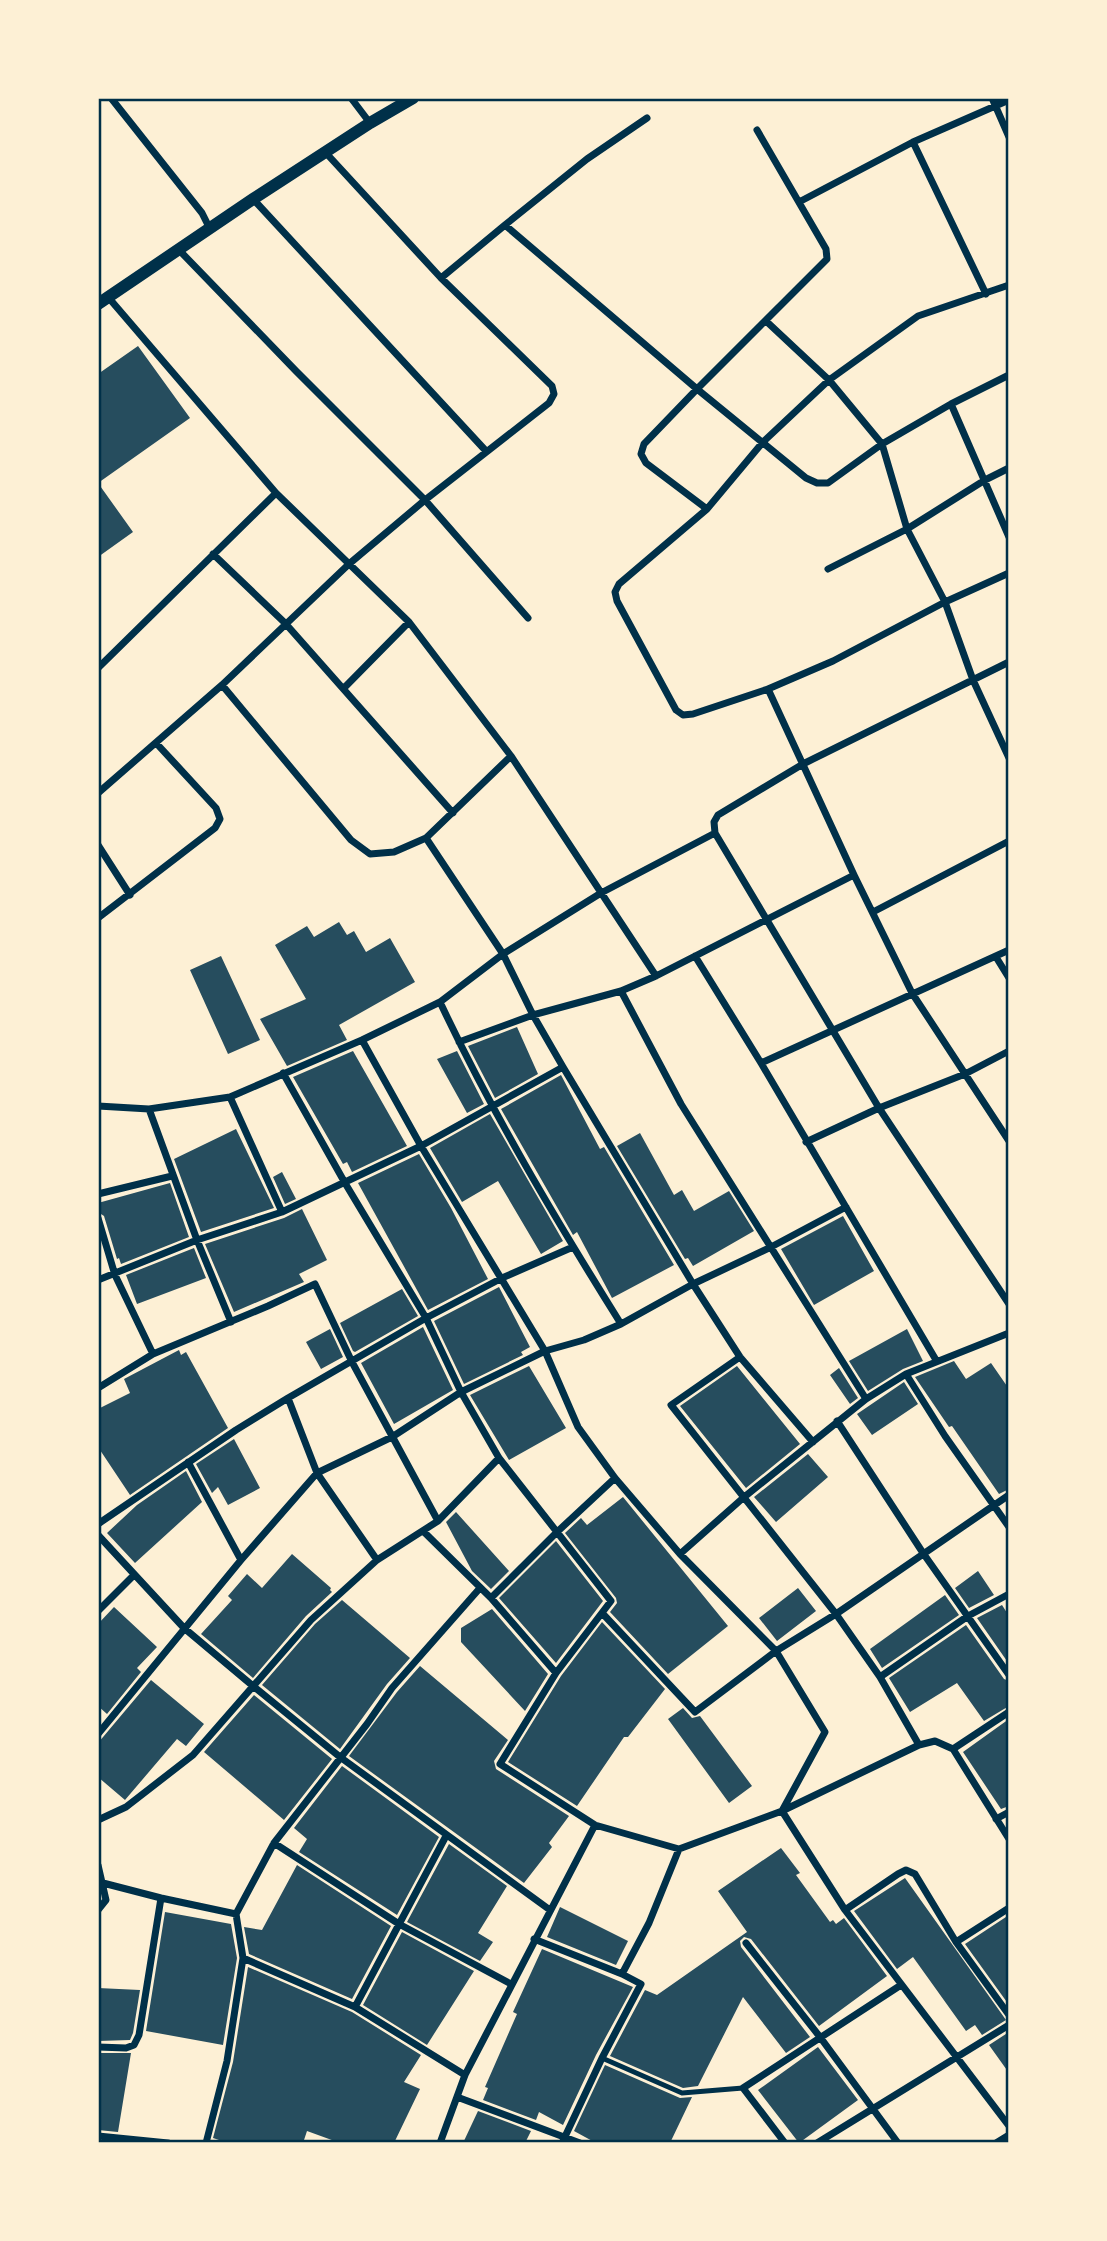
<svg xmlns="http://www.w3.org/2000/svg" width="1107" height="2241" font-family="Roboto,sans-serif">
	<rect width="100%" height="100%" fill="#fdf0d5"/>
	<path fill="#264d5e" d="M 138,346 L 190,418 L 98,483 L 133,532 L 98,557 L 98,374 Z
		M 339,922 L 347,935 L 354,931 L 366,952 L 390,938 L 415,982 L 339,1025 L 347,1040 L 287,1066 L 260,1019 L 306,999 L 275,945 L 307,926 L 314,937 Z
		M 221,956 L 260,1040 L 228,1054 L 190,970 Z
		M 517,1027 L 538,1074 L 495,1098 L 468,1046 Z
		M 353,1051 L 407,1146 L 352,1172 L 347,1162 L 343,1164 L 293,1077 Z
		M 457,1051 L 484,1104 L 467,1113 L 437,1059 Z
		M 561,1075 L 600,1149 L 604,1147 L 674,1265 L 612,1298 L 577,1232 L 573,1235 L 501,1109 Z
		M 490,1114 L 563,1241 L 541,1254 L 498,1181 L 462,1202 L 430,1148 Z
		M 236,1129 L 274,1208 L 201,1232 L 174,1159 Z
		M 640,1133 L 674,1195 L 682,1190 L 694,1211 L 729,1191 L 754,1231 L 693,1266 L 688,1258 L 685,1259 L 617,1146 Z
		M 419,1154 L 451,1208 L 488,1279 L 428,1310 L 358,1183 Z
		M 282,1172 L 296,1199 L 285,1204 L 273,1177 Z
		M 170,1183 L 189,1237 L 121,1264 L 119,1258 L 117,1259 L 104,1216 L 98,1212 L 98,1203 Z
		M 302,1209 L 327,1260 L 299,1274 L 304,1282 L 234,1312 L 205,1244 L 284,1218 Z
		M 843,1216 L 874,1271 L 814,1305 L 781,1249 Z
		M 194,1248 L 206,1278 L 137,1304 L 126,1275 Z
		M 499,1287 L 530,1347 L 521,1352 L 523,1355 L 464,1384 L 434,1321 Z
		M 402,1289 L 418,1316 L 355,1352 L 353,1351 L 340,1323 Z
		M 423,1327 L 453,1390 L 394,1424 L 361,1363 Z
		M 330,1329 L 343,1357 L 321,1369 L 306,1342 Z
		M 907,1329 L 923,1361 L 903,1369 L 868,1391 L 849,1361 Z
		M 179,1350 L 181,1355 L 186,1352 L 228,1428 L 130,1495 L 98,1447 L 98,1409 L 130,1393 L 124,1379 Z
		M 954,1361 L 966,1379 L 991,1363 L 1009,1389 L 1009,1489 L 999,1494 L 952,1426 L 949,1427 L 915,1377 Z
		M 529,1366 L 566,1428 L 509,1460 L 470,1395 Z
		M 737,1366 L 800,1444 L 746,1488 L 680,1406 Z
		M 839,1368 L 858,1398 L 850,1404 L 830,1375 Z
		M 904,1382 L 918,1404 L 872,1435 L 857,1414 Z
		M 234,1439 L 260,1488 L 228,1505 L 218,1487 L 212,1493 L 196,1464 Z
		M 808,1454 L 828,1477 L 776,1522 L 754,1497 Z
		M 186,1471 L 202,1502 L 135,1563 L 107,1533 L 137,1505 Z
		M 623,1497 L 728,1626 L 668,1674 L 610,1612 L 617,1603 L 616,1598 L 565,1533 L 581,1518 L 587,1525 Z
		M 456,1512 L 509,1571 L 491,1589 L 472,1571 L 446,1522 Z
		M 556,1541 L 603,1601 L 556,1663 L 499,1598 Z
		M 292,1554 L 331,1588 L 330,1590 L 332,1592 L 306,1616 L 253,1678 L 201,1634 L 232,1600 L 228,1596 L 247,1574 L 262,1588 Z
		M 978,1571 L 994,1595 L 969,1608 L 955,1588 Z
		M 798,1588 L 816,1611 L 777,1641 L 759,1618 Z
		M 945,1595 L 959,1615 L 882,1668 L 870,1649 Z
		M 342,1600 L 410,1658 L 387,1684 L 340,1749 L 262,1685 L 315,1624 Z
		M 1002,1605 L 1009,1616 L 1009,1664 L 977,1618 Z
		M 114,1607 L 157,1647 L 137,1668 L 141,1672 L 107,1714 L 98,1706 L 98,1624 Z
		M 492,1609 L 548,1674 L 525,1711 L 461,1642 L 461,1628 Z
		M 602,1622 L 665,1689 L 628,1737 L 624,1737 L 577,1806 L 508,1762 L 561,1676 Z
		M 966,1625 L 1004,1679 L 1009,1681 L 1009,1706 L 984,1721 L 957,1683 L 910,1712 L 889,1678 Z
		M 420,1666 L 508,1740 L 494,1761 L 496,1769 L 569,1816 L 549,1843 L 552,1847 L 524,1883 L 349,1756 L 397,1692 Z
		M 151,1680 L 204,1724 L 186,1746 L 177,1739 L 125,1800 L 98,1777 L 98,1743 Z
		M 254,1695 L 332,1759 L 284,1820 L 204,1752 Z
		M 683,1708 L 692,1718 L 700,1716 L 752,1786 L 729,1803 L 668,1719 Z
		M 1009,1719 L 1009,1806 L 1001,1809 L 963,1752 Z
		M 342,1766 L 439,1837 L 397,1915 L 299,1852 L 307,1839 L 294,1828 Z
		M 449,1844 L 507,1886 L 478,1933 L 493,1942 L 480,1961 L 407,1922 Z
		M 781,1848 L 800,1873 L 796,1875 L 830,1922 L 833,1920 L 836,1924 L 844,1918 L 887,1976 L 819,2026 L 751,1939 L 744,1937 L 740,1941 L 741,1947 L 810,2037 L 786,2053 L 743,1997 L 698,2086 L 683,2088 L 610,2056 L 645,1990 L 657,1995 L 747,1932 L 718,1891 Z
		M 297,1865 L 391,1926 L 352,1999 L 249,1954 L 244,1927 L 262,1930 Z
		M 905,1878 L 1006,2020 L 982,2035 L 975,2025 L 966,2031 L 913,1957 L 897,1969 L 854,1911 Z
		M 560,1907 L 628,1941 L 616,1965 L 547,1937 Z
		M 165,1912 L 231,1924 L 237,1958 L 223,2045 L 146,2031 Z
		M 1009,1915 L 1009,2005 L 965,1944 Z
		M 402,1932 L 474,1971 L 427,2045 L 363,2005 Z
		M 542,1949 L 633,1987 L 596,2055 L 563,2125 L 539,2112 L 536,2120 L 483,2100 L 488,2088 L 485,2087 L 517,2014 L 513,2012 Z
		M 248,1967 L 352,2012 L 421,2055 L 404,2082 L 420,2089 L 394,2143 L 340,2143 L 307,2131 L 303,2143 L 228,2143 L 213,2138 L 233,2062 Z
		M 98,1988 L 140,1990 L 133,2033 L 130,2040 L 98,2041 Z
		M 1009,2032 L 1009,2073 L 989,2045 Z
		M 818,2047 L 858,2100 L 799,2143 L 758,2090 Z
		M 98,2053 L 131,2053 L 118,2132 L 98,2130 Z
		M 605,2065 L 680,2098 L 692,2097 L 670,2143 L 596,2143 L 574,2131 Z
		M 478,2111 L 531,2131 L 525,2143 L 463,2143 Z"/>
	<g fill="none" stroke-linecap="round" stroke-linejoin="round">
		<path stroke="#003049" stroke-width="5" d="M 602,2058 L 682,2093 L 743,2088"/>
		<path stroke="#003049" stroke-width="7" d="M 111,98 L 202,213 L 210,229
			M 351,98 L 370,123
			M 992,98 L 1009,137
			M 647,118 L 587,159 L 505,225 L 697,389 L 806,478 L 817,483 L 828,483 L 882,444 L 951,404 L 1009,375
			M 913,142 L 986,294
			M 253,199 L 486,451
			M 799,202 L 913,142 L 1009,100
			M 179,250 L 296,371 L 425,500 L 528,618
			M 441,278 L 505,225
			M 1009,285 L 918,316 L 829,380 L 763,442 L 707,509 L 619,584 L 615,592 L 617,601 L 676,710 L 683,715 L 693,714 L 768,689 L 833,661 L 945,602 L 1009,573
			M 108,297 L 276,493 L 409,622 L 511,756 L 656,976
			M 766,321 L 829,380 L 882,444 L 907,529 L 945,602 L 973,680 L 1009,758
			M 951,404 L 1009,537
			M 707,509 L 646,463 L 641,454 L 644,444 L 697,389 L 827,259 L 826,249 L 757,130
			M 213,554 L 285,623 L 453,813
			M 828,569 L 907,529 L 985,480 L 1009,468
			M 1009,662 L 803,764 L 718,815 L 714,822 L 715,833 L 879,1108 L 1009,1304
			M 98,668 L 276,493
			M 222,685 L 351,840 L 370,854 L 394,852 L 426,838
			M 344,688 L 409,622
			M 768,689 L 854,875
			M 511,756 L 426,838 L 503,954 L 533,1015 L 563,1067 L 693,1284 L 740,1357 L 813,1442
			M 98,793 L 222,685 L 349,564 L 425,500 L 549,403 L 554,394 L 552,386 L 441,278 L 326,153
			M 98,845 L 130,895
			M 873,912 L 1009,841
			M 98,918 L 215,828 L 220,819 L 216,808 L 157,744
			M 695,956 L 761,1063 L 936,1360
			M 996,957 L 1009,978
			M 621,991 L 681,1104 L 866,1399
			M 362,1040 L 421,1146 L 545,1351 L 578,1427 L 615,1478 L 680,1554 L 776,1651 L 825,1732 L 782,1811 L 845,1910 L 1009,2126
			M 459,1042 L 533,1015 L 621,991 L 656,976 L 854,875 L 912,993 L 1009,1141
			M 761,1063 L 1009,950
			M 283,1073 L 345,1183 L 426,1318 L 461,1392 L 499,1458 L 611,1601 L 556,1673 L 500,1764 L 595,1825 L 679,1849 L 782,1811 L 919,1745 L 935,1741 L 953,1749 L 1009,1839
			M 230,1097 L 282,1212
			M 98,1106 L 149,1109 L 230,1097 L 362,1040 L 440,1002
			M 149,1109 L 197,1240 L 231,1322
			M 806,1142 L 879,1108 L 965,1074 L 1009,1051
			M 98,1194 L 172,1176
			M 98,1218 L 115,1275 L 153,1354
			M 98,1280 L 197,1240 L 282,1212 L 421,1146 L 563,1067
			M 621,1324 C 556,1220 492,1113 440,1002 L 503,954 L 601,893 L 715,833
			M 740,1357 L 671,1405 L 836,1614 L 880,1677 L 919,1745
			M 906,1374 L 945,1436 L 1009,1527
			M 98,1388 L 153,1354 L 268,1306 L 315,1284 L 352,1362 L 438,1521
			M 288,1398 L 317,1473 L 377,1560
			M 837,1421 L 923,1553 L 1009,1675
			M 188,1462 L 241,1560
			M 98,1524 L 236,1430 L 288,1398 L 426,1318 L 502,1278 L 573,1247
			M 423,1531 L 491,1598 L 556,1673
			M 98,1535 L 184,1628 L 253,1686 L 340,1757 L 550,1910
			M 680,1554 L 743,1498 L 866,1399 L 906,1374 L 1009,1333
			M 491,1598 L 556,1533 L 615,1478
			M 98,1611 L 133,1576
			M 603,1614 L 695,1712 L 776,1651 L 836,1614 L 1009,1495
			M 880,1677 L 968,1616 L 1009,1594
			M 98,1734 L 241,1560 L 317,1473 L 392,1437 L 461,1392 L 545,1351 L 584,1340 L 621,1324 L 693,1284 L 771,1247 L 846,1207
			M 953,1749 L 1009,1712
			M 996,1819 L 1009,1812
			M 98,1820 L 126,1807 L 193,1755 L 311,1620 L 377,1560 L 438,1521 L 499,1458
			M 274,1843 L 399,1924 L 511,1984
			M 98,1865 L 106,1900 L 98,1910
			M 103,1883 L 161,1898 L 236,1914
			M 845,1910 L 898,1874 L 906,1870 L 915,1874 L 956,1942 L 1009,2015
			M 534,1939 L 622,1974 L 641,1984 L 602,2058 L 562,2143
			M 956,1942 L 1009,1908
			M 746,1943 L 820,2037 L 898,2143
			M 243,1958 L 355,2007 L 465,2075
			M 622,1974 L 649,1923 L 679,1849
			M 355,2007 L 446,1836
			M 98,2047 L 126,2048 L 134,2045 L 139,2035 L 161,1898
			M 457,2097 L 580,2143
			M 98,2136 L 168,2143
			M 206,2143 L 227,2061 L 243,1958 L 236,1914 L 274,1843 L 367,1724 L 392,1688 L 480,1588
			M 440,2143 L 465,2075 L 595,1825
			M 785,2143 L 743,2088 L 901,1985
			M 817,2143 L 1009,2025
			M 996,2143 L 1009,2135"/>
		<path stroke="#003049" stroke-width="12" d="M 98,304 L 253,199 L 370,123 L 413,98"/>
	</g>
	<rect width="1107" height="2241" fill="none" stroke="#fdf0d5" stroke-width="200"/>
	<rect x="100" y="100" width="907" height="2041" fill="none" stroke="#003049" stroke-width="2.5"/>
</svg>
